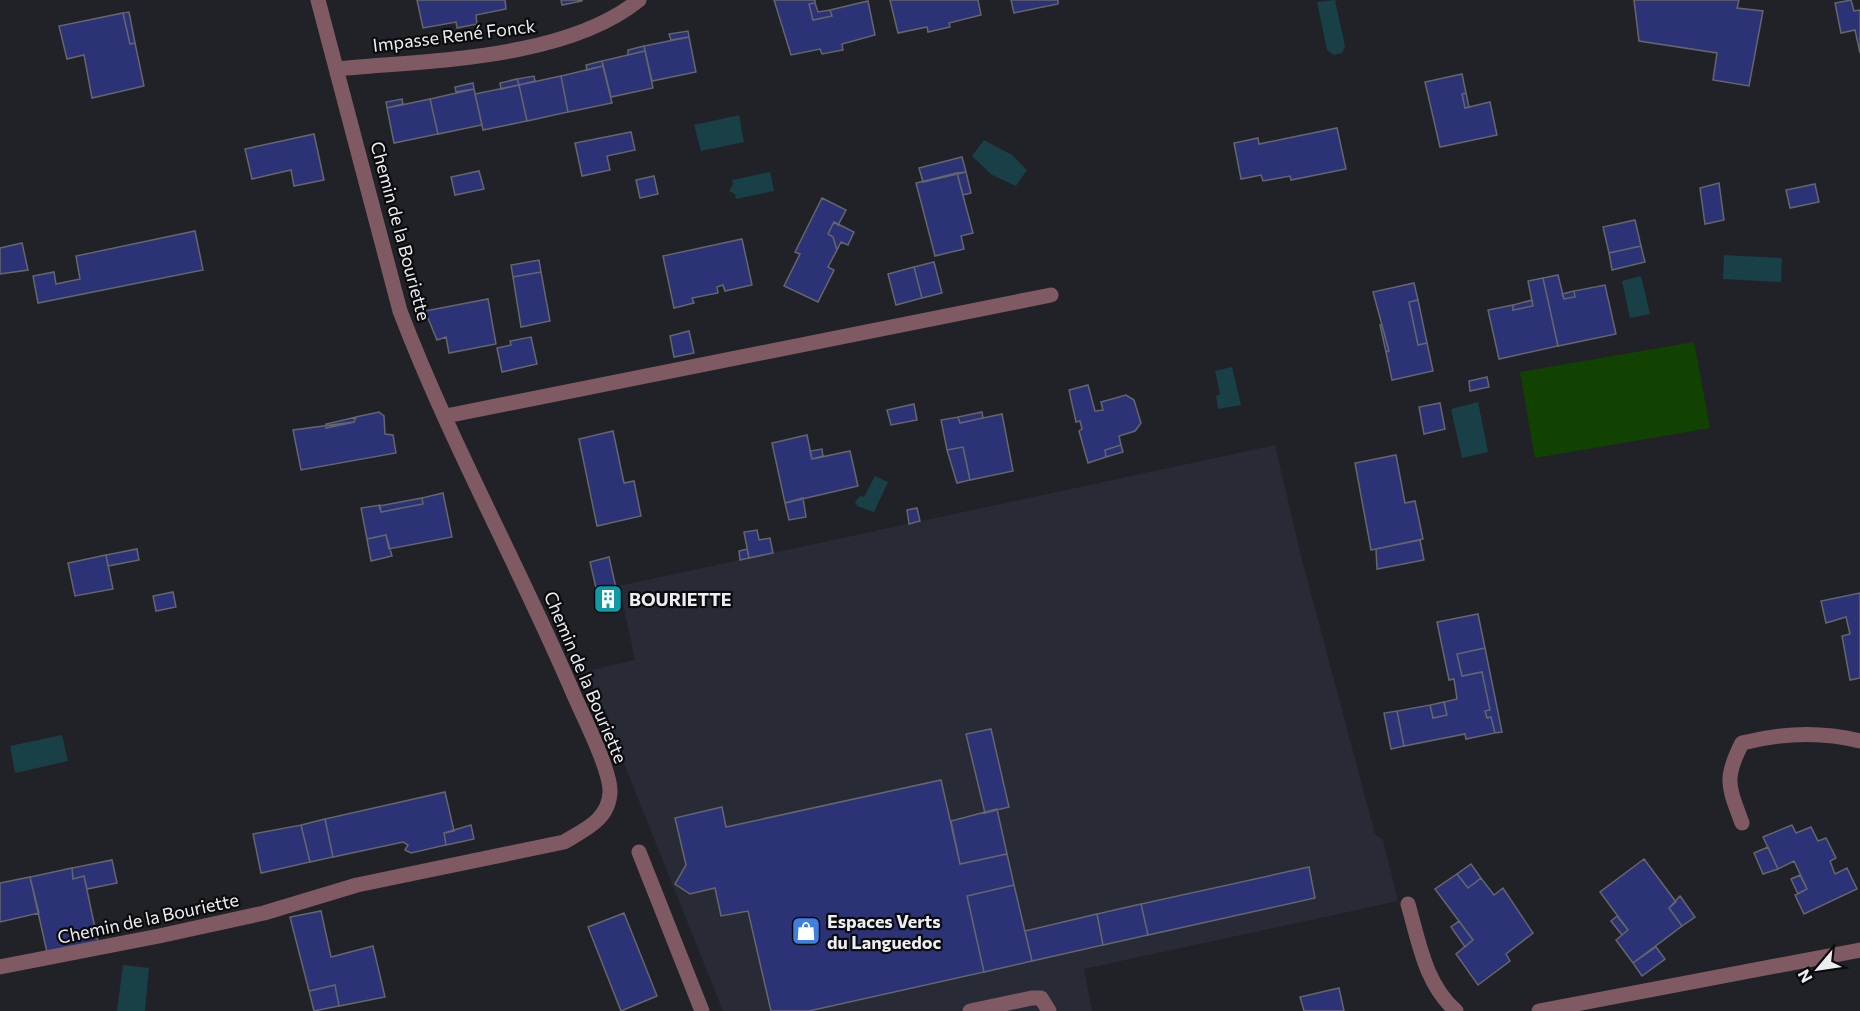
<svg xmlns="http://www.w3.org/2000/svg" width="1860" height="1011" font-family="Commissioner,sans-serif">
	<rect width="100%" height="100%" fill="#202227"/>
	<path fill="#282b35" d="M 1275,445 L 1301,556 L 1375,834 L 1383,840 L 1398,901 L 1084,969 L 1092,1011 L 723,1011 L 587,671 L 635,660 L 619,586 Z"/>
	<path fill="#124201" d="M 1694,342 L 1710,428 L 1535,458 L 1520,372 Z"/>
	<path fill="#184046" d="M 1335,0 L 1345,46 L 1342,53 L 1334,55 L 1327,50 L 1317,2 Z
		M 739,115 L 744,142 L 701,151 L 694,125 Z
		M 984,140 L 1012,155 L 1027,170 L 1016,186 L 992,175 L 972,156 Z
		M 770,172 L 774,191 L 736,199 L 735,194 L 729,191 L 733,184 L 732,180 Z
		M 1724,255 L 1782,258 L 1781,282 L 1723,279 Z
		M 1641,276 L 1650,314 L 1630,318 L 1622,281 Z
		M 1232,367 L 1241,405 L 1218,409 L 1216,396 L 1220,394 L 1215,371 Z
		M 1478,402 L 1488,452 L 1462,458 L 1451,409 Z
		M 875,476 L 888,482 L 874,512 L 857,506 L 855,502 L 860,496 L 864,497 Z
		M 62,735 L 68,761 L 15,773 L 10,746 Z
		M 123,965 L 149,968 L 145,1011 L 117,1011 Z"/>
	<path fill="#2b3376" stroke="#65666c" stroke-width="1.5" d="M 417,0 L 505,0 L 506,9 L 476,15 L 477,24 L 457,28 L 456,22 L 423,28 Z
		M 561,0 L 582,0 L 582,1 L 562,5 Z
		M 774,0 L 815,0 L 815,3 L 809,4 L 813,20 L 832,16 L 830,10 L 868,1 L 875,35 L 842,44 L 843,50 L 822,54 L 820,49 L 791,55 Z
		M 890,0 L 978,0 L 981,15 L 949,23 L 950,27 L 928,32 L 927,27 L 898,33 Z
		M 1011,0 L 1058,0 L 1058,4 L 1014,13 Z
		M 1634,0 L 1739,0 L 1737,8 L 1763,11 L 1749,86 L 1713,80 L 1717,53 L 1639,41 Z
		M 1851,0 L 1854,11 L 1860,10 L 1860,53 L 1855,30 L 1841,33 L 1835,3 Z
		M 815,3 L 818,12 L 830,10 L 832,16 L 813,20 L 809,4 Z
		M 129,12 L 135,43 L 130,44 L 123,13 Z
		M 123,13 L 130,44 L 135,43 L 144,86 L 92,98 L 84,55 L 67,59 L 59,26 Z
		M 688,31 L 689,37 L 671,40 L 669,34 Z
		M 689,37 L 696,72 L 652,81 L 644,46 Z
		M 644,46 L 645,51 L 628,55 L 628,50 Z
		M 645,51 L 653,88 L 611,97 L 602,61 Z
		M 602,61 L 603,66 L 587,70 L 586,65 Z
		M 603,66 L 612,103 L 568,112 L 561,76 Z
		M 1462,74 L 1466,93 L 1462,94 L 1465,108 L 1490,102 L 1497,135 L 1440,147 L 1425,82 Z
		M 534,76 L 535,81 L 519,85 L 517,79 Z
		M 561,76 L 568,112 L 527,121 L 519,85 Z
		M 517,79 L 519,85 L 501,89 L 500,83 Z
		M 473,83 L 474,89 L 456,92 L 455,87 Z
		M 519,85 L 527,121 L 483,130 L 475,94 Z
		M 474,89 L 482,125 L 438,134 L 430,99 Z
		M 1466,93 L 1469,107 L 1465,108 L 1462,94 Z
		M 402,99 L 403,104 L 387,108 L 386,102 Z
		M 430,99 L 438,134 L 394,143 L 387,108 Z
		M 1337,128 L 1346,169 L 1291,180 L 1290,176 L 1263,181 L 1261,175 L 1241,179 L 1234,143 L 1258,138 L 1259,144 Z
		M 631,132 L 635,150 L 607,156 L 610,170 L 582,176 L 575,143 Z
		M 314,134 L 324,180 L 294,186 L 291,170 L 252,179 L 245,149 Z
		M 962,157 L 966,172 L 923,182 L 919,168 Z
		M 479,171 L 484,189 L 455,195 L 451,177 Z
		M 966,172 L 971,193 L 963,195 L 957,173 Z
		M 957,173 L 973,233 L 961,236 L 964,249 L 935,256 L 916,183 Z
		M 654,176 L 658,194 L 640,198 L 636,180 Z
		M 1719,183 L 1724,220 L 1705,224 L 1700,188 Z
		M 1815,184 L 1819,202 L 1790,208 L 1786,190 Z
		M 822,198 L 846,210 L 838,225 L 834,222 L 828,234 L 833,237 L 837,250 L 828,267 L 834,270 L 818,302 L 784,286 L 800,254 L 795,252 Z
		M 1635,220 L 1641,246 L 1609,253 L 1603,227 Z
		M 834,222 L 854,232 L 848,245 L 841,242 L 837,250 L 833,237 L 828,234 Z
		M 195,231 L 203,270 L 38,303 L 33,276 L 54,272 L 56,284 L 80,279 L 76,256 Z
		M 742,239 L 752,285 L 725,291 L 723,285 L 717,287 L 718,293 L 692,298 L 694,303 L 674,308 L 663,256 Z
		M 22,243 L 28,270 L 0,274 L 0,248 Z
		M 1641,246 L 1645,262 L 1612,270 L 1609,253 Z
		M 539,260 L 541,272 L 513,277 L 511,265 Z
		M 934,262 L 942,293 L 922,298 L 914,267 Z
		M 914,267 L 922,298 L 896,305 L 888,274 Z
		M 541,272 L 550,321 L 521,327 L 513,277 Z
		M 1558,275 L 1564,299 L 1575,297 L 1574,291 L 1605,285 L 1616,334 L 1558,346 L 1543,278 Z
		M 1543,278 L 1558,346 L 1499,359 L 1488,310 L 1513,305 L 1513,310 L 1533,306 L 1528,281 Z
		M 1414,283 L 1418,300 L 1409,302 L 1418,345 L 1427,343 L 1433,371 L 1392,380 L 1386,352 L 1389,351 L 1373,292 Z
		M 1574,291 L 1575,297 L 1564,299 L 1562,294 Z
		M 488,299 L 496,344 L 449,353 L 446,337 L 437,340 L 425,311 Z
		M 1418,300 L 1427,343 L 1418,345 L 1409,302 Z
		M 1532,300 L 1533,306 L 1513,310 L 1513,305 Z
		M 1380,325 L 1382,325 L 1389,351 L 1386,352 Z
		M 689,331 L 694,353 L 674,357 L 670,336 Z
		M 531,337 L 537,364 L 502,372 L 497,348 L 511,345 L 510,341 Z
		M 1487,377 L 1489,387 L 1470,391 L 1469,381 Z
		M 1088,385 L 1095,411 L 1103,410 L 1101,402 L 1126,395 L 1134,400 L 1141,423 L 1135,431 L 1119,436 L 1121,445 L 1105,450 L 1106,457 L 1088,463 L 1079,431 L 1082,429 L 1080,421 L 1076,422 L 1069,390 Z
		M 1440,403 L 1445,429 L 1424,434 L 1419,407 Z
		M 914,404 L 917,420 L 891,425 L 887,410 Z
		M 379,412 L 384,416 L 385,434 L 393,435 L 396,453 L 301,470 L 293,430 L 354,422 L 356,417 Z
		M 982,412 L 983,418 L 960,423 L 958,417 Z
		M 1002,414 L 1013,471 L 970,480 L 963,447 L 947,450 L 941,420 L 958,417 L 960,423 Z
		M 356,417 L 354,422 L 326,428 L 326,424 Z
		M 613,431 L 624,483 L 634,481 L 641,516 L 597,526 L 579,439 Z
		M 807,435 L 812,459 L 850,451 L 858,486 L 785,503 L 772,443 Z
		M 1121,445 L 1123,452 L 1106,457 L 1105,450 Z
		M 963,447 L 970,480 L 957,483 L 947,450 Z
		M 822,449 L 823,456 L 812,459 L 810,451 Z
		M 1396,455 L 1405,503 L 1415,501 L 1423,539 L 1371,550 L 1355,463 Z
		M 443,493 L 452,537 L 389,549 L 386,535 L 367,539 L 361,508 L 380,505 L 381,512 L 423,504 L 422,498 Z
		M 422,498 L 423,504 L 381,512 L 379,506 Z
		M 803,498 L 806,517 L 789,520 L 785,503 Z
		M 917,508 L 920,521 L 909,524 L 907,510 Z
		M 757,530 L 759,540 L 770,538 L 773,553 L 749,558 L 744,532 Z
		M 386,535 L 392,556 L 371,561 L 367,539 Z
		M 1420,540 L 1424,560 L 1377,569 L 1376,549 Z
		M 137,549 L 139,560 L 108,566 L 106,555 Z
		M 747,549 L 749,558 L 740,560 L 739,551 Z
		M 106,555 L 113,589 L 75,596 L 68,563 Z
		M 609,557 L 616,588 L 597,592 L 590,562 Z
		M 616,588 L 620,606 L 601,610 L 597,592 Z
		M 173,592 L 176,607 L 156,611 L 153,596 Z
		M 1860,593 L 1860,678 L 1850,680 L 1842,636 L 1850,634 L 1846,617 L 1826,623 L 1821,601 Z
		M 1478,614 L 1485,648 L 1457,654 L 1462,676 L 1482,672 L 1490,710 L 1485,711 L 1487,718 L 1491,717 L 1495,733 L 1466,739 L 1465,734 L 1404,746 L 1397,711 L 1430,705 L 1433,718 L 1447,715 L 1444,702 L 1457,699 L 1454,679 L 1449,680 L 1437,622 Z
		M 1485,648 L 1502,732 L 1495,733 L 1491,717 L 1487,718 L 1485,711 L 1490,710 L 1482,672 L 1462,676 L 1457,654 Z
		M 1444,702 L 1447,715 L 1433,718 L 1430,705 Z
		M 1397,711 L 1404,746 L 1391,749 L 1384,713 Z
		M 991,729 L 1009,807 L 985,813 L 966,734 Z
		M 941,780 L 960,864 L 1007,854 L 1014,885 L 967,896 L 984,972 L 809,1011 L 771,1011 L 748,911 L 721,916 L 715,888 L 690,894 L 675,884 L 686,865 L 675,818 L 722,807 L 726,827 Z
		M 445,792 L 454,831 L 444,833 L 446,845 L 411,853 L 405,850 L 408,845 L 403,842 L 333,857 L 325,819 Z
		M 997,809 L 1007,854 L 960,864 L 951,821 Z
		M 325,819 L 333,857 L 310,862 L 301,825 Z
		M 301,825 L 310,862 L 261,873 L 253,834 Z
		M 471,825 L 474,839 L 446,845 L 444,833 Z
		M 1792,825 L 1796,833 L 1811,827 L 1818,841 L 1826,838 L 1836,858 L 1830,861 L 1835,874 L 1847,868 L 1857,889 L 1804,914 L 1795,895 L 1807,889 L 1794,861 L 1778,869 L 1763,837 Z
		M 1768,847 L 1778,869 L 1763,874 L 1754,853 Z
		M 1644,859 L 1676,902 L 1669,908 L 1682,926 L 1633,963 L 1616,940 L 1628,930 L 1600,892 Z
		M 112,860 L 117,883 L 87,889 L 84,876 L 73,879 L 72,868 Z
		M 1471,864 L 1481,878 L 1468,888 L 1457,874 Z
		M 1309,867 L 1315,898 L 1148,935 L 1141,904 Z
		M 72,868 L 73,879 L 84,876 L 98,942 L 47,952 L 30,877 Z
		M 1457,874 L 1468,888 L 1481,878 L 1494,895 L 1503,888 L 1533,933 L 1506,954 L 1510,961 L 1478,985 L 1456,954 L 1473,940 L 1435,889 Z
		M 1800,875 L 1807,889 L 1798,894 L 1791,879 Z
		M 30,877 L 39,913 L 0,922 L 0,883 Z
		M 1014,885 L 1032,961 L 984,972 L 967,896 Z
		M 1680,896 L 1695,917 L 1682,926 L 1669,908 Z
		M 1141,904 L 1148,935 L 1103,945 L 1097,914 Z
		M 321,911 L 331,957 L 373,946 L 385,997 L 339,1006 L 335,985 L 309,991 L 290,917 Z
		M 624,913 L 657,996 L 621,1011 L 588,927 Z
		M 1097,914 L 1103,945 L 1032,961 L 1025,931 Z
		M 1617,916 L 1628,930 L 1622,935 L 1611,921 Z
		M 1459,921 L 1473,940 L 1465,947 L 1451,927 Z
		M 1656,947 L 1665,959 L 1642,976 L 1633,963 Z
		M 335,985 L 339,1006 L 314,1011 L 309,991 Z
		M 1339,988 L 1344,1011 L 1304,1011 L 1300,997 Z"/>
	<g fill="none" stroke-linecap="round" stroke-linejoin="round">
		<path stroke="#805a62" stroke-width="15" d="M 337,69 C 429,60 565,60 639,0
			M 446,416 L 1051,295
			M 1742,823 C 1729,787 1723,780 1742,743 C 1781,733 1820,731 1860,741
			M 639,852 L 702,1011
			M 1408,904 C 1419,942 1425,984 1456,1011
			M 0,967 L 159,936 L 264,913 L 357,885 L 564,842 C 586,829 609,819 610,792 C 611,771 583,716 574,695 C 519,566 450,442 400,311 L 318,0
			M 970,1011 L 1032,998 L 1041,998 L 1049,1011
			M 1539,1011 L 1860,950"/>
	</g>
	<defs>
		<g id="building-square" transform="scale(1.5)"><rect x="-9" y="-9" width="18" height="18" rx="4" fill="#0f9aa8" stroke="#0b0b0e"/><path d="M-4-6H4V6H1V3H-1V6H-4ZM-2.5-4.3h1.7v1.8h-1.7ZM.8-4.3h1.7v1.8H.8ZM-2.5-1h1.7V.8h-1.7ZM.8-1h1.7V.8H.8Z" fill="#fff"/></g>
		<g id="shop-square" transform="scale(1.5)"><rect x="-9" y="-9" width="18" height="18" rx="4" fill="#3f7fe0" stroke="#0b0b0e"/><path d="M-5-2.5h2.3a2.7 3.5 0 0 1 5.4 0H5L5.5 6h-11ZM-1.5-2.5h3a1.5 2.3 0 0 0-3 0Z" fill="#fff"/></g>
	</defs>
	<g fill-rule="evenodd">
		<use href="#building-square" x="608" y="599"/>
		<use href="#shop-square" x="806" y="931"/>
	</g>
	<g text-anchor="middle" dominant-baseline="central" stroke-width="4.5" stroke-linejoin="round" paint-order="stroke">
		<g font-size="18" fill="#edeef2" stroke="#0b0b0e">
			<text transform="translate(454 35) rotate(-7)">Impasse René Fonck</text>
			<text transform="translate(401 231) rotate(75)">Chemin de la Bouriette</text>
			<text transform="translate(586 677) rotate(67)">Chemin de la Bouriette</text>
			<text transform="translate(148 918) rotate(-12)">Chemin de la Bouriette</text>
		</g>
		<g font-size="18" font-weight="bold" fill="#edeef2" stroke="#0b0b0e" text-anchor="start">
			<text x="629" y="599">BOURIETTE</text>
			<text x="827" y="921">Espaces Verts<tspan x="827" dy="21">du Languedoc</tspan></text>
		</g>
	</g>
	<g transform="translate(1818 969) rotate(241)" stroke="#0b0b0e" stroke-width="4.5" paint-order="stroke">
	<path d="M0-4.5L10 22L0 15L-10 22Z" fill="#edeef2"/>
	<text y="-9" font-size="16" font-weight="bold" text-anchor="middle" fill="#edeef2">N</text>
	</g>
</svg>
